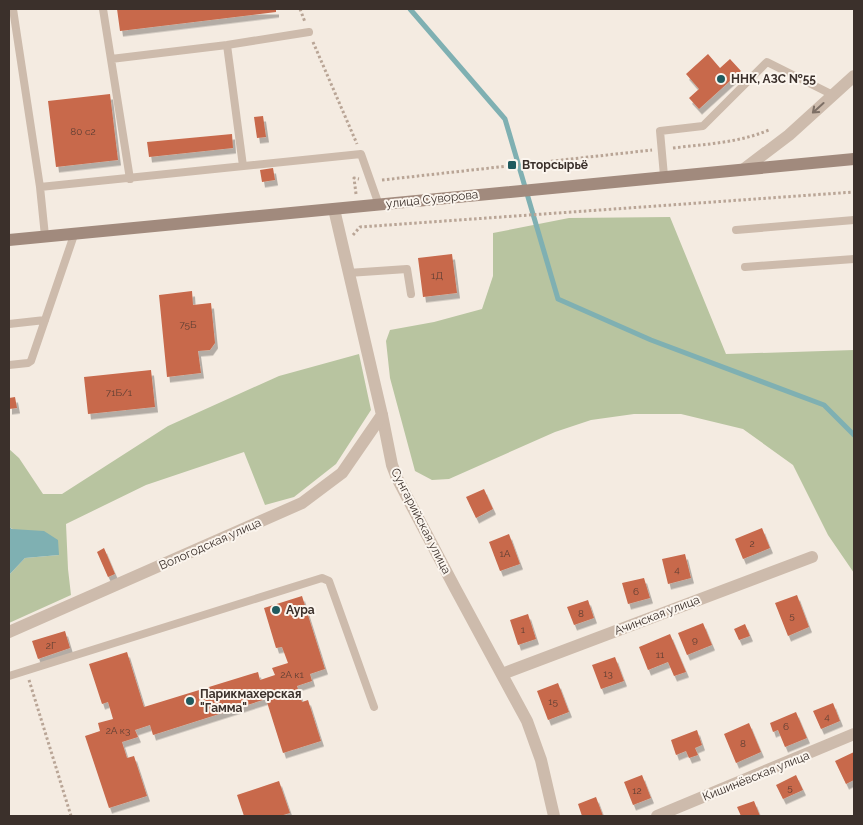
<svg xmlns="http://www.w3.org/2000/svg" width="863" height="825" font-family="Raleway,sans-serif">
	<defs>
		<filter id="shadow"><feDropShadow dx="3" dy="5.5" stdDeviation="0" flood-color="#0004"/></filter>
	</defs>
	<rect width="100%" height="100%" fill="#f4ebe1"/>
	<path fill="#b8c4a0" d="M 670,217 L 726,354 L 854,350 L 854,573 L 828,535 L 793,465 L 743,429 L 681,414 L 634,414 L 591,420 L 555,432 L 449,479 L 432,480 L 415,471 L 390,378 L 386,341 L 390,330 L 434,322 L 482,309 L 493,276 L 493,233 L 569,218 Z
		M 359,354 L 371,410 L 336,464 L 294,497 L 265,505 L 244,452 L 146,485 L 66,524 L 68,569 L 71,595 L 9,623 L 9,575 L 25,558 L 59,555 L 9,527 L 9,449 L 19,458 L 43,494 L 62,494 L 168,426 L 279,376 Z"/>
	<path fill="#7fb0b2" d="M 9,527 L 12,529 L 44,531 L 58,540 L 59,555 L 25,558 L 9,575 Z"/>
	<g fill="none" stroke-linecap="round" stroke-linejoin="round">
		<path stroke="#7fb0b2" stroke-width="5" d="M 410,9 L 505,119 L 558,299 L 651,340 L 824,405 L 854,435"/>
	</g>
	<path fill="#c8694b" filter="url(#shadow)" d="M 117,9 L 276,9 L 276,12 L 120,31 Z
		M 708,54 L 720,68 L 730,59 L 741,71 L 699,109 L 689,98 L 699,89 L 686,74 Z
		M 110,94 L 118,160 L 56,167 L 48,101 Z
		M 263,116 L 266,137 L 257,138 L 254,117 Z
		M 232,134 L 233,148 L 149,157 L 147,142 Z
		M 273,168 L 275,180 L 262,182 L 260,170 Z
		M 452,254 L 457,293 L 423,297 L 418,258 Z
		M 192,291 L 193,305 L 211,303 L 215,343 L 210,350 L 198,351 L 201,373 L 167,377 L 159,295 Z
		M 151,370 L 155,407 L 88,414 L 84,377 Z
		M 15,397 L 17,408 L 9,409 L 9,398 Z
		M 484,489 L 493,509 L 476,518 L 466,497 Z
		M 762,528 L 770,548 L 743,559 L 735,539 Z
		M 509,534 L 520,564 L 500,571 L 489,542 Z
		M 104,548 L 115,574 L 108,577 L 97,552 Z
		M 685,554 L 691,578 L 668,584 L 662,559 Z
		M 644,578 L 650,598 L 628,604 L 622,583 Z
		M 797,595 L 809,627 L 788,636 L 775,603 Z
		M 302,596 L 325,669 L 310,674 L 312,681 L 297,686 L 302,702 L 308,700 L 321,741 L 283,753 L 266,699 L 153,735 L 150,725 L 135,730 L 138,737 L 122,742 L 127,758 L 134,756 L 147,796 L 109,808 L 85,736 L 100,731 L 98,723 L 113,719 L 108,702 L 102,704 L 89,664 L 127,652 L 144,707 L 258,672 L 260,680 L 275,675 L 272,668 L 288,663 L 282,647 L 276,648 L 264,608 Z
		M 588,600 L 594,618 L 574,625 L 567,607 Z
		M 528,614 L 536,639 L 518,645 L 510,620 Z
		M 703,623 L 712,645 L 687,655 L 678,633 Z
		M 745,624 L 750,636 L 739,640 L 734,629 Z
		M 65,631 L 70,648 L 38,659 L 32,641 Z
		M 670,634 L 686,672 L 674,676 L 668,662 L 648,670 L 639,647 Z
		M 615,657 L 624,681 L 601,689 L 592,665 Z
		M 558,683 L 569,712 L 548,720 L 537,691 Z
		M 833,703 L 840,721 L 821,729 L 813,711 Z
		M 796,712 L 807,738 L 785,747 L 778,730 L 773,732 L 770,723 Z
		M 749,723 L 761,752 L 736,763 L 724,734 Z
		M 697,730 L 702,745 L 695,748 L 698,755 L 689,758 L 686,751 L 676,755 L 671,740 Z
		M 854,752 L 854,780 L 846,784 L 835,761 Z
		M 642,775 L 651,798 L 633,805 L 624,782 Z
		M 796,775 L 803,790 L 783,799 L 776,785 Z
		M 279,781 L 290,813 L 280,816 L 244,816 L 237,795 Z
		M 596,797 L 603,816 L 582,816 L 578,804 Z
		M 754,801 L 760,816 L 741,816 L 737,807 Z"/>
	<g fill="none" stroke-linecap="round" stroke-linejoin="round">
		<path stroke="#b9a596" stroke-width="3" stroke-dasharray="2.5 2.5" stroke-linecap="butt" d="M 300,9 L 305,22
			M 313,42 L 357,144
			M 673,148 C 706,144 738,143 769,130
			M 382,180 L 652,150
			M 356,194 L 354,178 L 359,179
			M 353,235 L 360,227 L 854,192
			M 29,680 L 71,816"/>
		<path stroke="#cdbbac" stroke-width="8" d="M 13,9 L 40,187 L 45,236
			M 103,9 L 130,179
			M 227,45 L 243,166
			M 111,59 L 227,45 L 309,32
			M 664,176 L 660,131 L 703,126 L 767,62 L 833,95
			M 40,187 L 361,154 L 379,205
			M 736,230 L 854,220
			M 745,267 L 854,259
			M 348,273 L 407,269 L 411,294
			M 9,324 L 45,320
			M 9,365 L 28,363 L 31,361 L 74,235
			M 9,676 L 322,578 L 329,581 L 374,707"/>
		<path stroke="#cdbbac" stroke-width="12" d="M 382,415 L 392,465 L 397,478 L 455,588 L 527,721 L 541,760 L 554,816
			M 502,674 L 812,557
			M 657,816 L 854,734"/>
		<path stroke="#cdbbac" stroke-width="12" d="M 744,169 L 789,135 L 854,76
			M 9,632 L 302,503 L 342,473 L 382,415 L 334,209"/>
		<path stroke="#a18a7d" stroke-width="12" d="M 9,240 L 854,159"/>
	</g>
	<defs><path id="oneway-shaft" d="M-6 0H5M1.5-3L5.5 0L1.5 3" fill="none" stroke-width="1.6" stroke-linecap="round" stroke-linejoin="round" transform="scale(1.25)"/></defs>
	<use stroke="#7d6f65" href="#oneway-shaft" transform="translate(818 108) rotate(138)"/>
	<g fill="#1f5a5e" stroke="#fbf5ee" stroke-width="2">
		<circle cx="721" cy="79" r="5"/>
		<rect x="507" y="160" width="10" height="10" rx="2.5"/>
		<circle cx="276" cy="610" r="5"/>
		<circle cx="190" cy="701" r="5"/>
	</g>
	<g text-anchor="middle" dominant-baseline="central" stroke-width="4" stroke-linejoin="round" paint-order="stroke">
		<g font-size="10" fill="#5e3e33">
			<text x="83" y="131">80 с2</text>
			<text x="437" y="275">1Д</text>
			<text x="188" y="324">75Б</text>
			<text x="119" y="392">71Б/1</text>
			<text x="752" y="543">2</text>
			<text x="505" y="553">1А</text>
			<text x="677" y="569">4</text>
			<text x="636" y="591">6</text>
			<text x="581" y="613">8</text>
			<text x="792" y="615">5</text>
			<text x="523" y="629">1</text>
			<text x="695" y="639">9</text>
			<text x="51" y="645">2Г</text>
			<text x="660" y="654">11</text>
			<text x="608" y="673">13</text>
			<text x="292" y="674">2А к1</text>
			<text x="553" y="701">15</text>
			<text x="827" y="716">4</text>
			<text x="786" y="726">6</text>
			<text x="118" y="730">2А к3</text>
			<text x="743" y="743">8</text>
			<text x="790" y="787">5</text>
			<text x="637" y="790">12</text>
		</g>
		<g font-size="12" font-weight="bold" fill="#3b302b" stroke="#fbf5ee" text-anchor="start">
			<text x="731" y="79">ННК, АЗС №55</text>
			<text x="522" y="165">Вторсырьё</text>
			<text x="286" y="610">Аура</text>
			<text x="200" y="694">Парикмахерская<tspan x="200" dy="14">"Гамма"</tspan></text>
		</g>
		<g font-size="12" fill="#3b302b" stroke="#fbf5ee">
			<text transform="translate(432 199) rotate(-6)">улица Суворова</text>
			<text transform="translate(421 521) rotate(63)">Сунгарийская улица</text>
			<text transform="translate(210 544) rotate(-24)">Вологодская улица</text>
			<text transform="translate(657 615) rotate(-21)">Ачинская улица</text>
			<text transform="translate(756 776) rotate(-22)">Кишинёвская улица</text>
		</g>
	</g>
	<rect width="863" height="825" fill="none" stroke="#3b302b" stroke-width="20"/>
</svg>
